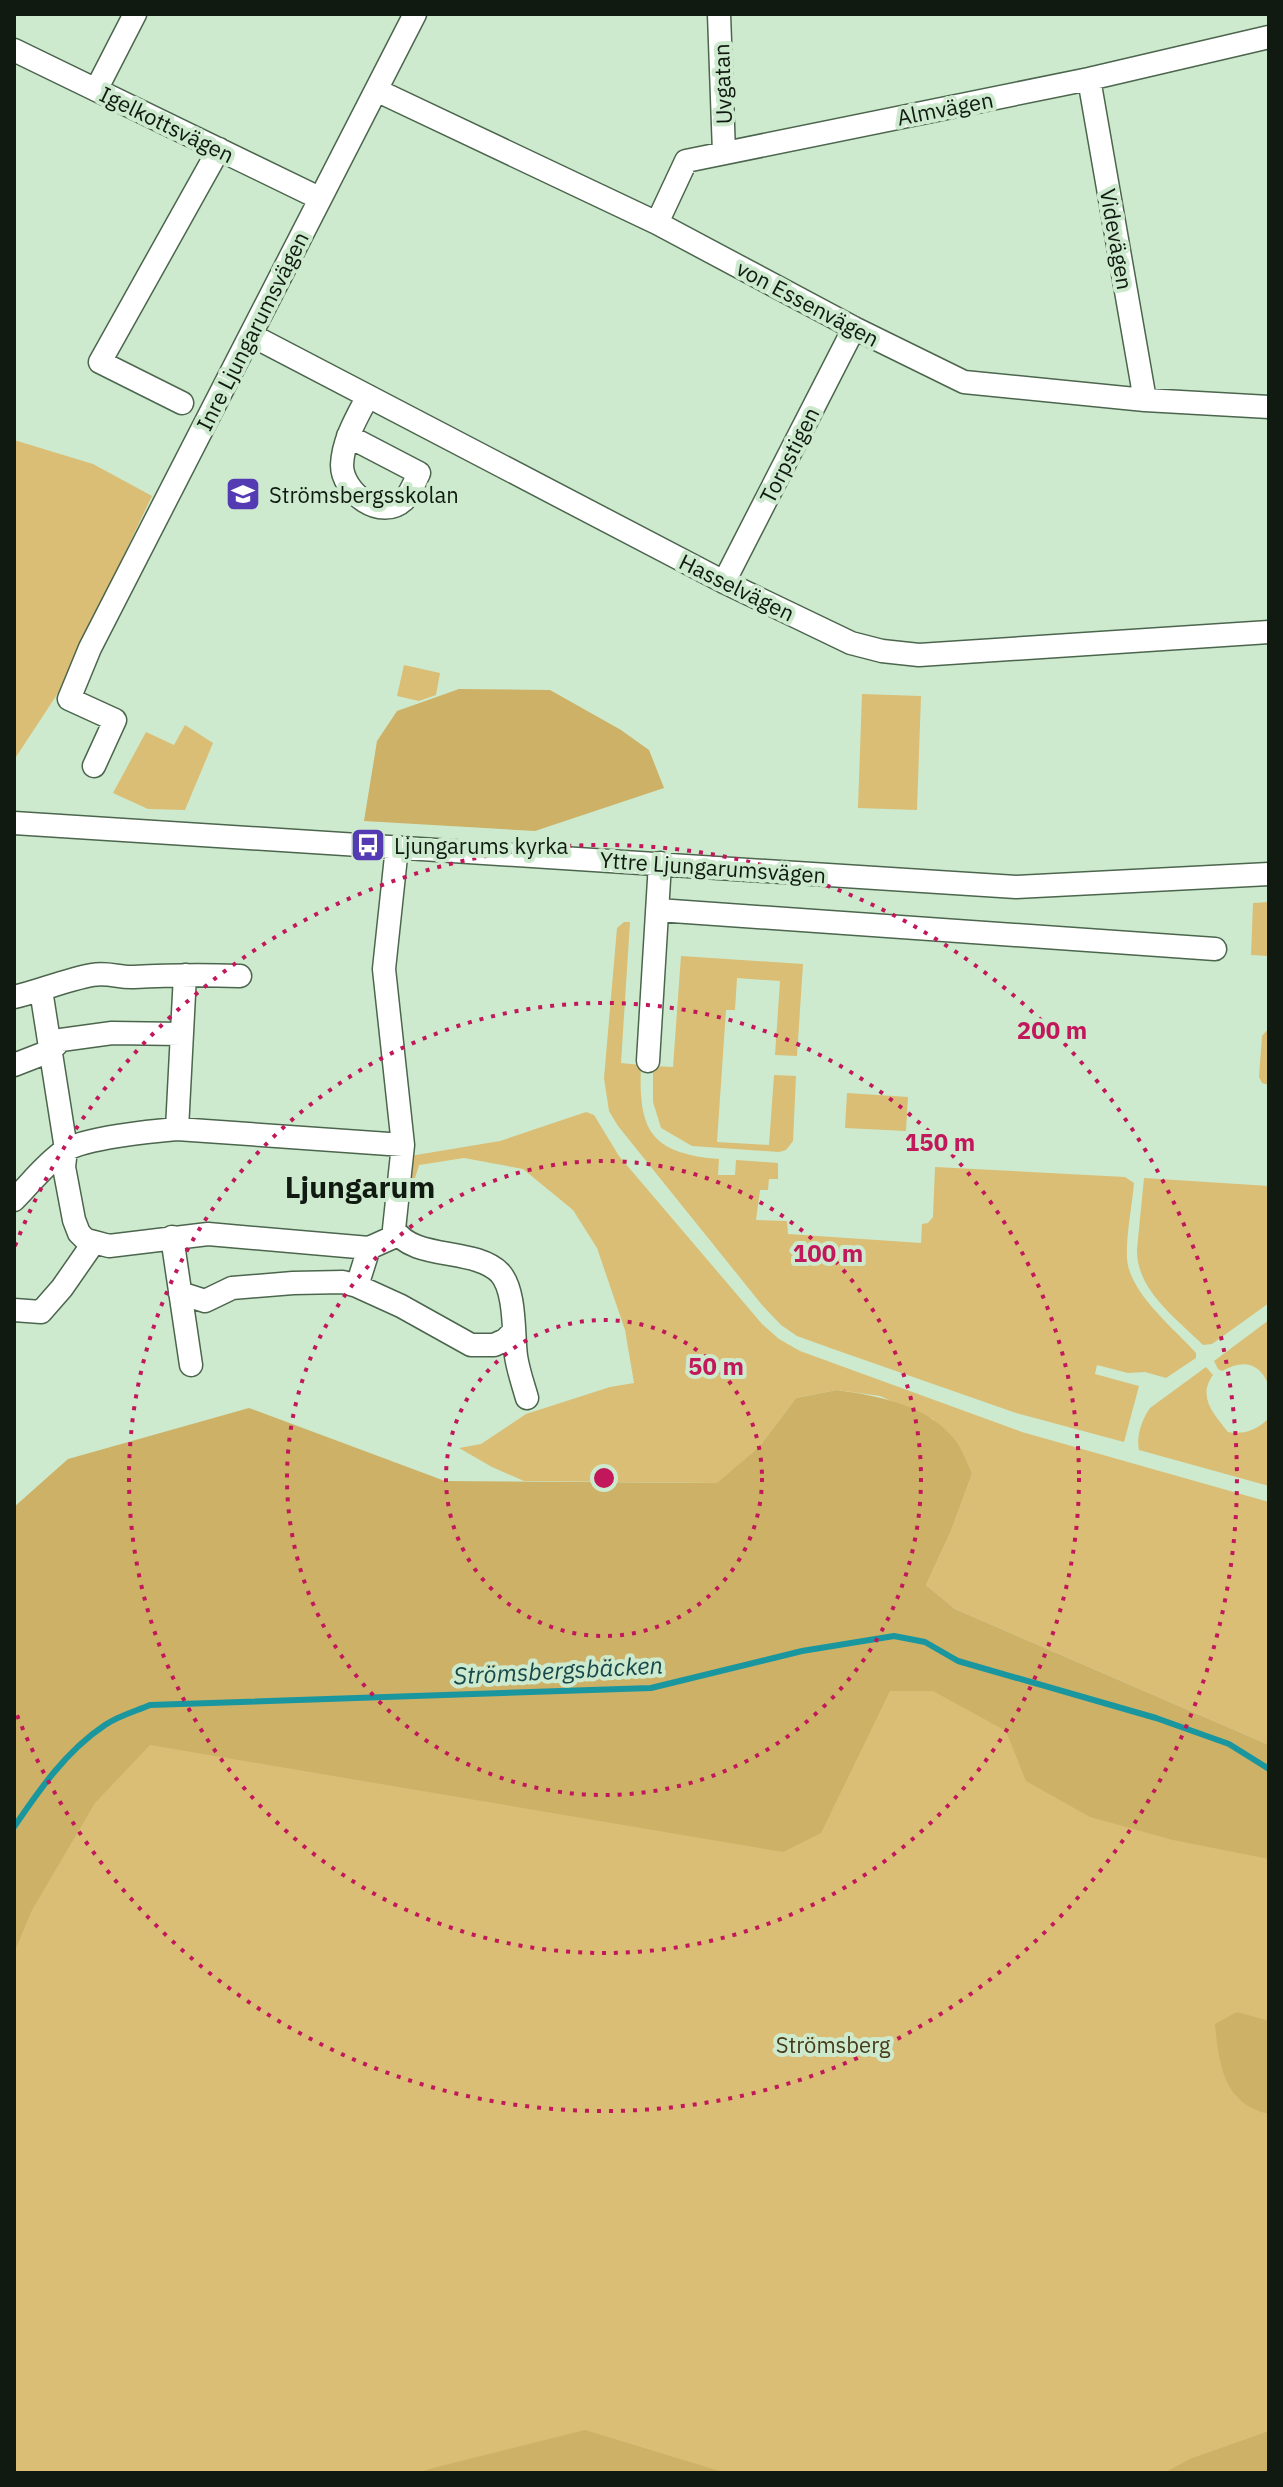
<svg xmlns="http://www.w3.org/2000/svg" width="1283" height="2487" font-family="'IBM Plex Sans',sans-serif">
	<rect width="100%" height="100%" fill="#cdeace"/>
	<path fill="#dabe75" d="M 14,440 L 93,464 L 152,496 L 58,693 L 14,760 Z
		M 404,665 L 440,673 L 436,695 L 419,701 L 397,696 Z
		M 862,694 L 921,696 L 917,810 L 858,808 Z
		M 185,725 L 213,743 L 185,810 L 148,809 L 113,793 L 146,732 L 174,745 Z
		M 1269,902 L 1269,956 L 1251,955 L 1253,903 Z
		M 624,922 L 630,922 L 621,1063 L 641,1065 C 638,1131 651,1153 719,1159 L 718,1175 L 735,1175 L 736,1160 L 778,1163 L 778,1179 L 769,1179 L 768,1190 L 760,1190 L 756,1220 L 787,1221 L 788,1234 L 921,1243 L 922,1224 L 928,1223 L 933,1217 L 935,1167 L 1125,1177 L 1134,1183 C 1132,1207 1126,1234 1127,1258 C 1129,1293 1174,1328 1196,1353 L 1196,1358 L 1166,1378 L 1145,1372 L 1128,1373 L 1097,1365 L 1095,1374 L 1139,1386 L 1124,1442 L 1016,1413 L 833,1349 L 797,1336 L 781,1325 L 762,1305 L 618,1126 L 609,1111 L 604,1078 L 617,928 Z
		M 681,956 L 803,964 L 797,1056 L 775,1055 L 780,981 L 737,978 L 735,1010 L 726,1010 L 717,1142 L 769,1145 L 774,1075 L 796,1076 L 793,1141 L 786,1150 L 779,1152 L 692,1146 L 661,1128 L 653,1102 L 653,1066 L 673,1067 Z
		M 1269,1028 L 1269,1085 L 1262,1083 L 1259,1077 L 1262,1036 Z
		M 847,1093 L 908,1097 L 906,1131 L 845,1128 Z
		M 586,1112 L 594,1115 L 619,1156 L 762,1324 L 779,1339 L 800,1351 L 1022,1432 L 1269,1502 L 1269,1745 L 955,1609 L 926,1585 L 951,1531 L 972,1474 L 933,1419 L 880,1396 L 837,1390 L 796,1398 L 759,1447 L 718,1483 L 524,1481 L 492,1467 L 459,1448 L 481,1444 L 526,1414 L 610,1387 L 634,1383 L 625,1330 L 597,1248 L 573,1210 L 523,1169 L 464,1158 L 419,1165 C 413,1186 404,1207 408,1229 L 403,1226 L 410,1156 L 500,1141 Z
		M 1144,1178 L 1269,1186 L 1269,1303 L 1212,1344 L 1203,1345 C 1176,1318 1136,1290 1137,1249 Z
		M 1269,1320 L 1269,1386 C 1260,1362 1243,1359 1222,1371 L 1218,1369 L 1214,1361 Z
		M 1206,1367 L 1213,1375 C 1197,1397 1214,1414 1228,1432 C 1244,1435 1257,1430 1269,1418 L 1269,1486 L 1139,1450 C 1136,1437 1142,1419 1150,1408 Z
		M 939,1604 L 1269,1747 L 1269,2473 L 14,2473 L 14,1764 Z"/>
	<path fill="#cdb167" d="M 459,689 L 550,690 L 621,730 L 649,750 L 664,788 L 535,831 L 364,821 L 377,741 L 397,711 Z
		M 837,1390 C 879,1396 928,1405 955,1440 C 962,1449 967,1463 972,1474 L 951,1531 L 926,1585 L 955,1609 L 1269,1745 L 1269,1859 L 1173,1840 L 1090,1817 L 1026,1781 L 1006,1731 L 933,1691 L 890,1691 L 821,1833 L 783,1852 L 150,1745 L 95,1803 L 32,1910 L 14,1953 L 14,1507 L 68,1459 L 249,1408 L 445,1481 L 717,1483 L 759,1447 L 796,1398 Z
		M 1237,2012 L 1269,2021 L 1269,2114 C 1223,2104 1219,2064 1215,2024 Z
		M 585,2430 L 726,2473 L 417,2473 L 433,2468 Z
		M 1269,2431 L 1269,2473 L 1164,2473 L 1190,2459 Z"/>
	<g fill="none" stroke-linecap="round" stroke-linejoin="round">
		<path stroke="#1a969f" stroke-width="6" d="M 14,1827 C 40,1789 66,1751 105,1725 C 118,1716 136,1711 150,1705 L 651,1688 L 802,1651 L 894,1636 L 925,1642 L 958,1661 L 1156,1718 L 1229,1744 L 1269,1769"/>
		<g stroke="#4c654d" stroke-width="25">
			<path id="minor" d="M 719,14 L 724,153
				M 14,50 L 319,198
				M 1089,79 L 1145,400
				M 96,90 L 135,14
				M 376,90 L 657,223 L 854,328 L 964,382 L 1145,400 L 1269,407
				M 657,223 L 686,161 L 1089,79 L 1269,37
				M 251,335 L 724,582 L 851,643 L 882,651 L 919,655 L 1269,632
				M 182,403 L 100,362 L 219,149
				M 348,436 L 419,473 C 415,481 411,493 404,500 C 381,522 342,492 342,465 C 343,440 357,417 368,396
				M 724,582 L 854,328
				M 94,766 L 115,720 L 69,699 L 90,648 L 415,14
				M 14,823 L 1016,887 L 1269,874
				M 397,847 L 384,969 L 403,1145 L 394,1229 C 413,1261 475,1247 500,1273 C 516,1291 513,1333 516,1356 C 518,1370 523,1384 527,1398
				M 658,910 L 1215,949
				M 41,990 L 66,1149 L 64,1167 L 74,1220 L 79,1233 L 86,1240 L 94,1242 L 109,1246 L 208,1234 L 369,1248 L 398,1235
				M 14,997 C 40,991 65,980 92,975 C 109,972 119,978 134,977 C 170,975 205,975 240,976
				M 648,1061 L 660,863
				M 14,1065 L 50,1051 L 61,1040 L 112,1033 L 181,1034
				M 177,1129 L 185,975
				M 14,1200 C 30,1184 46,1163 64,1151 C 83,1138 153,1131 177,1129 L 403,1145
				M 172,1237 L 191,1365
				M 357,1286 L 369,1248
				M 180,1293 L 205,1301 L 232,1288 L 293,1283 L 343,1282 L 357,1286 L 401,1306 L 471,1345 L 494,1345 L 505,1340 L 514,1331
				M 14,1310 L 41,1312 L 62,1288 L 94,1242"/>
		</g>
		<use href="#minor" stroke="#fff" stroke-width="22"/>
	</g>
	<g fill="none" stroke="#c2185b" stroke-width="4" stroke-dasharray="4 8">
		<circle cx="604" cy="1478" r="158"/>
		<circle cx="604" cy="1478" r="317"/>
		<circle cx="604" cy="1478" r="475"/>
		<path d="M15 1246A633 633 0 1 1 15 1710"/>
	</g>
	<defs>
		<g id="school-square" transform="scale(1.8)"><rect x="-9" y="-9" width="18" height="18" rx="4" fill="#553bb3" stroke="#cdeace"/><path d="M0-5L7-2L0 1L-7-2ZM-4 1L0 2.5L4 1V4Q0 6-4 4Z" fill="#fff"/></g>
		<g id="bus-square" transform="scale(1.8)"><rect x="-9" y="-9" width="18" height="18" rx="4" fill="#553bb3" stroke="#cdeace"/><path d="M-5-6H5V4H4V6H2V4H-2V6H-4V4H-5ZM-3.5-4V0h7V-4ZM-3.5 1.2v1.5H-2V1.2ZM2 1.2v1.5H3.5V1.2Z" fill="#fff"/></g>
	</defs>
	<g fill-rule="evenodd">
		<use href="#school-square" x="243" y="494"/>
		<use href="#bus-square" x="368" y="845"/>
	</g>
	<g text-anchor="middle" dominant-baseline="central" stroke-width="8" stroke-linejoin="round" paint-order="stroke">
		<g font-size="22" fill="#101a10" stroke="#cdeace">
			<text transform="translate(722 84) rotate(-92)">Uvgatan</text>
			<text transform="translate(945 108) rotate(-11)">Almvägen</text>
			<text transform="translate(167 124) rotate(26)">Igelkottsvägen</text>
			<text transform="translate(1117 239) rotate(80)">Videvägen</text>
			<text transform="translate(808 303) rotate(28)">von Essenvägen</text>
			<text transform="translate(252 331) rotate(-63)">Inre Ljungarumsvägen</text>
			<text transform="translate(789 455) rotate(-63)">Torpstigen</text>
			<text transform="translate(737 587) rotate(26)">Hasselvägen</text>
			<text transform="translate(713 867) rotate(4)">Yttre Ljungarumsvägen</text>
		</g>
		<g font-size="22" fill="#101a10" stroke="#cdeace" text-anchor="start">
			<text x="269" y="494">Strömsbergsskolan</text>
			<text x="394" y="845">Ljungarums kyrka</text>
		</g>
		<g font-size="22" fill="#473b1a" stroke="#cdeace">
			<text x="833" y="2044">Strömsberg</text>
		</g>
		<g font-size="24" font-style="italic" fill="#16474b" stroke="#cdeace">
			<text transform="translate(558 1670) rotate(-3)">Strömsbergsbäcken</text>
		</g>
		<g font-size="30" font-weight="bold" fill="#101a10" stroke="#cdeace">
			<text x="360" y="1186">Ljungarum</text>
		</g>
	</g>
	<circle cx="604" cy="1478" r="12" fill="#c2185b" stroke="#cdeace" stroke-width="4"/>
	<g font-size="24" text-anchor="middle" font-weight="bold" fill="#c2185b" stroke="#cdeace" stroke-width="8" stroke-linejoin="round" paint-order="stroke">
		<text x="1052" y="1039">200 m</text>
		<text x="940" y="1151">150 m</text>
		<text x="828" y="1262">100 m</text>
		<text x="716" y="1375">50 m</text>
	</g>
	<rect width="1283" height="2487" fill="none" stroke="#101a10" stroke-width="32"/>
</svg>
